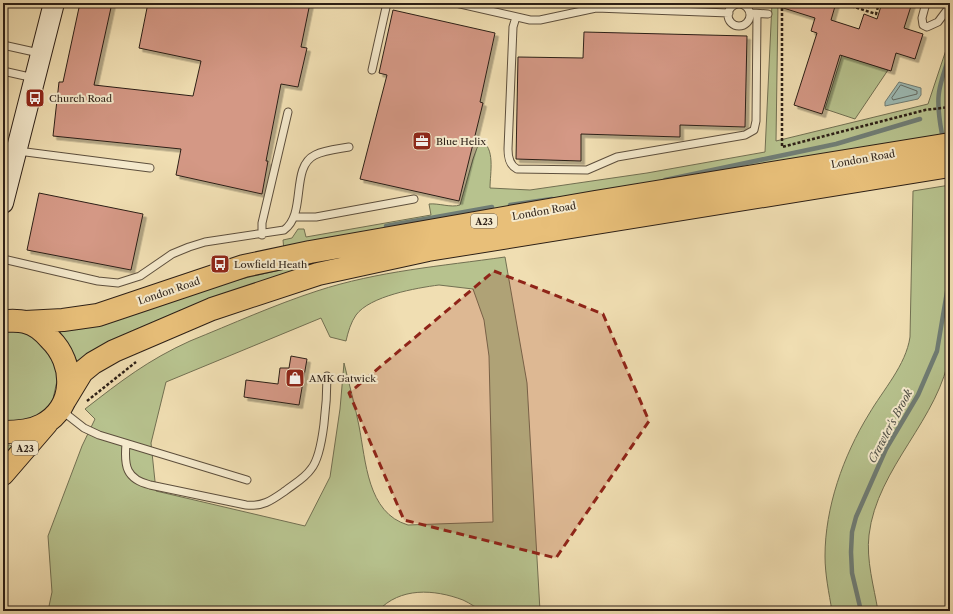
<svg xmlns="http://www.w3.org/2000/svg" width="953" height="614" font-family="'Libre Caslon Text',serif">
	<defs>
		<filter id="shadow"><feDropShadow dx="3.5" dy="3.5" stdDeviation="0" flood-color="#0004"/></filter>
	</defs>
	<rect width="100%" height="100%" fill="#f0deb2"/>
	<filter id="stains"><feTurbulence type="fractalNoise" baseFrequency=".005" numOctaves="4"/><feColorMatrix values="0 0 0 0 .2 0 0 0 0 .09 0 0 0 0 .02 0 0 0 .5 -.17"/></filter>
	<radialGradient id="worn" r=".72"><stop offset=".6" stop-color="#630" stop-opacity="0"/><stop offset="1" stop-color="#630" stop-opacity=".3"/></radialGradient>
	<path fill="#b7c28e" stroke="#727052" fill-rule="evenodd" d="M 772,3 L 778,3 L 776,141 L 928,104 L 950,38 L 950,135 L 284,251 L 283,240 L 292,238 L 298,229 L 304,229 L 306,237 L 431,215 L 429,204 C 439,203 451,208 460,205 L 473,159 L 480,140 C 496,147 490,173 490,188 L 530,190 L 647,173 L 765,152 Z
		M 853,3 L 876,3 L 869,8 Z
		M 842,55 L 888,70 L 855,119 L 825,109 Z
		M 950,185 L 950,352 C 940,419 877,467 869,535 C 866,560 874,587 878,611 L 832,611 C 829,593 825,575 825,556 C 825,508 843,456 869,414 C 883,390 906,365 910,337 L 913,191 Z
		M 362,255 L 78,363 L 59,330 C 159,301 258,270 362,255 Z
		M 505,257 L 527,383 L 540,611 C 527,611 495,614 485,611 C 477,609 470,603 463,600 C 434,589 400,587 378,611 L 48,611 L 52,592 L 48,536 L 82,446 L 95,419 L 85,409 C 121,381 148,360 190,341 C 232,324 274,305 317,291 C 378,271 442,266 505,257 ZM 439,285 L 473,289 L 484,320 L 489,356 L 493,522 L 408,525 C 367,513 366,461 359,426 C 355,405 349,384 344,363 L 340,409 L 330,477 L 305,526 L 156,491 L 151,443 L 166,382 L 321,318 L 330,337 L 346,341 C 348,332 351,322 356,315 C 370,296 416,288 439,285 Z
		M 16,331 L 34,336 L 48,348 L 58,376 L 53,399 L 47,408 L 35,418 L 3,423 L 3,332 Z
		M 3,445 L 10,445 L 13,448 L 3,463 Z"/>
	<path fill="#9dbbb5" stroke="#707d75" d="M 899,82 L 921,88 L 921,95 L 918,99 L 885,106 L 885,102 Z"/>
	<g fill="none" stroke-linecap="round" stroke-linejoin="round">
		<path stroke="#646d66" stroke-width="1" d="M 901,85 L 917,91 L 917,94 L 893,100 L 892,98 Z"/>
		<path stroke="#707d75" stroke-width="4.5" d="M 942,134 C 935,97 938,89 950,54
			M 665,180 L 836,144 L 920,119
			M 510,205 L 552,199
			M 386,226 L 492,207
			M 861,611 L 852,573 L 851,552 L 852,532 L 856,517 L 886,449 L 918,395 L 937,351 L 950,274"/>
	</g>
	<path fill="#d49885" stroke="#2c1f16" filter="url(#shadow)" d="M 80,3 L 112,3 L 94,85 L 193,96 L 201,61 L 139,48 L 148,3 L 310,3 L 301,47 L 307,48 L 298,87 L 281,84 L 266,161 L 268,161 L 262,194 L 176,175 L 181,149 L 53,136 L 59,82 L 63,82 Z
		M 777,3 L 836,3 L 831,20 L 859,29 L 864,14 L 877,19 L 882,3 L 912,3 L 904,28 L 923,34 L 915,59 L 896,53 L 891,71 L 840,55 L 822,114 L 794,105 L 817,33 L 811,31 L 815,18 L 777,6 Z
		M 393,10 L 495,33 L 480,102 L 483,103 L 459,201 L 360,179 L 387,75 L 379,73 Z
		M 584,32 L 747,36 L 745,127 L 680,125 L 680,137 L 581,134 L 581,161 L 516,159 L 518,57 L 583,58 Z
		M 39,193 L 143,214 L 131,270 L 27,250 Z
		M 291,356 L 307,359 L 299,405 L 244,397 L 246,380 L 278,384 L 280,368 L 289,368 Z"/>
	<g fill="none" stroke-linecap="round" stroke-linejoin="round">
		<g stroke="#5d4f3d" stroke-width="9">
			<path id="lane" d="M 456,3 L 530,20 L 540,20 L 596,8 L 729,13
				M 926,3 L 922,18 L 923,25 L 927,27 L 938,22 L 950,6
				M728 15a11 11 0 1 1 22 0a11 11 0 1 1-22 0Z
				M 752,13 L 768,14
				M 516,17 L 513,27 L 508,149 C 508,157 509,165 517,169 L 587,170 L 617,157 L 745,135 L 754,130 L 756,121 L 757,14
				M 3,45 L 39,53
				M 372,70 L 387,3
				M 3,71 L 34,78
				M 18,151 L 150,168
				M 294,217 L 316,217 L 414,199
				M 262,235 L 262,223 L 288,112
				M 3,259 L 98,281 L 118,283 L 140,276 L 172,254 L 189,247 L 205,242 L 284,230 C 307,214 290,167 315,155 C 325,150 338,149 349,147
				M 61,410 L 84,428 L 99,435 L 247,480
				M 126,444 C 124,466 126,479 150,485 L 246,505 C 263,507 272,500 285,491 C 294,484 305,478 311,469 C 324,454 327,397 327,376"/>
		</g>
		<g stroke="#2c1f16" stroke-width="22">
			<path id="secondary" d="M 3,203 L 54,3"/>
		</g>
		<g stroke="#2c1f16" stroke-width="24">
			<path id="primary" d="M 3,321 C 10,321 18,320 25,322 C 35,324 43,331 50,339 C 75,363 76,407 42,425 C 31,431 15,432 3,432
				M 25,322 L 63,320 L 98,315 L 244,266 L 310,252 L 595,202 L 950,144
				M 65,400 L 82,372 L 93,363 L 114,351 L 212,309 L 318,274 L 428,250 L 950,166
				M 3,474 L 47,423"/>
		</g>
		<path stroke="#2c1f16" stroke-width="2.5" stroke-dasharray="3 2" stroke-linecap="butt" d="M 782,3 L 782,147 L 925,110 L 950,107
			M 842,3 L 876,14 L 879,3
			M 87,401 L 136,362"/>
		<use href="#lane" stroke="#f5eacd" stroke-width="7"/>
		<use href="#secondary" stroke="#f5eacd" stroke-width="20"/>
		<use href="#primary" stroke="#e8bf79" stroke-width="22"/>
	</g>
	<path fill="#8f2418" fill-opacity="0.2" stroke="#8f2418" stroke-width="3" stroke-dasharray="8 5" stroke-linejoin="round" d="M 494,271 L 603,314 L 649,421 L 556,558 L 404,520 L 349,393 Z"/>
	<defs>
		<g id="bus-square" transform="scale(1)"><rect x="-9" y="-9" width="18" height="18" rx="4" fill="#8f2418" stroke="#f5eacd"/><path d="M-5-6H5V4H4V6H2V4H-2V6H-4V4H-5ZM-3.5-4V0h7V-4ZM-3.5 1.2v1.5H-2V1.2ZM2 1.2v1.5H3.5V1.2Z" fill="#fff"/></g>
		<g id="office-square" transform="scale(1)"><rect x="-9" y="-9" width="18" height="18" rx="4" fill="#8f2418" stroke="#f5eacd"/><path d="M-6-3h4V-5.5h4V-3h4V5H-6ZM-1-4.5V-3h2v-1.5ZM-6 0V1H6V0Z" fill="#fff"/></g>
		<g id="shop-square" transform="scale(1)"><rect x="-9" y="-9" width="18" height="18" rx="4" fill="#8f2418" stroke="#f5eacd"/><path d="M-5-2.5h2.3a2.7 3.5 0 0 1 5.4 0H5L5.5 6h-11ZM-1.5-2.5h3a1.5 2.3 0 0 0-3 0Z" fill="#fff"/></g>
	</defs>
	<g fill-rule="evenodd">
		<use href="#bus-square" x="35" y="98"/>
		<use href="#office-square" x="422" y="141"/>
		<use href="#bus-square" x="220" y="264"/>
		<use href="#shop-square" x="295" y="378"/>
	</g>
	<g text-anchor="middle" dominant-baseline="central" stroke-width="4" stroke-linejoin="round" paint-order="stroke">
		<g fill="#f5eacd" stroke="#685c4d" stroke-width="1">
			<rect x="471" y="214" width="26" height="14" rx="3"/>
			<rect x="12" y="441" width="26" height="14" rx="3"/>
		</g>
		<g font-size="9" font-weight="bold" fill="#2c1f16">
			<text x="484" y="221">A23</text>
			<text x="25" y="448">A23</text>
		</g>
		<g font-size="10" fill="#2c1f16" stroke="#f5eacd" text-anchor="start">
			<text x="49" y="98">Church Road</text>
			<text x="436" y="141">Blue Helix</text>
			<text x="234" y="264">Lowfield Heath</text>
			<text x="309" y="378">AMK Gatwick</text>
		</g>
		<g font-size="10" fill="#2c1f16" stroke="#f5eacd">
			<text transform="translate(863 159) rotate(-10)">London Road</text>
			<text transform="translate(544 211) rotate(-10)">London Road</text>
			<text transform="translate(169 291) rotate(-19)">London Road</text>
		</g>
		<g font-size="11" font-style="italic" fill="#4e4e46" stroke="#f5eacd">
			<text transform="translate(890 426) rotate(-62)">Crawter's Brook</text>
		</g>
	</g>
	<rect width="953" height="614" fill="none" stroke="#f0deb2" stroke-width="16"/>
	<rect x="4" y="4" width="945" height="606" fill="none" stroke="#2c1f16" stroke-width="2"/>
	<rect x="8" y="8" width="937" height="598" fill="none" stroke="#2c1f16"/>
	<rect width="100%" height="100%" filter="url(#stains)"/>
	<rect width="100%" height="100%" fill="url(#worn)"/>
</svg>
